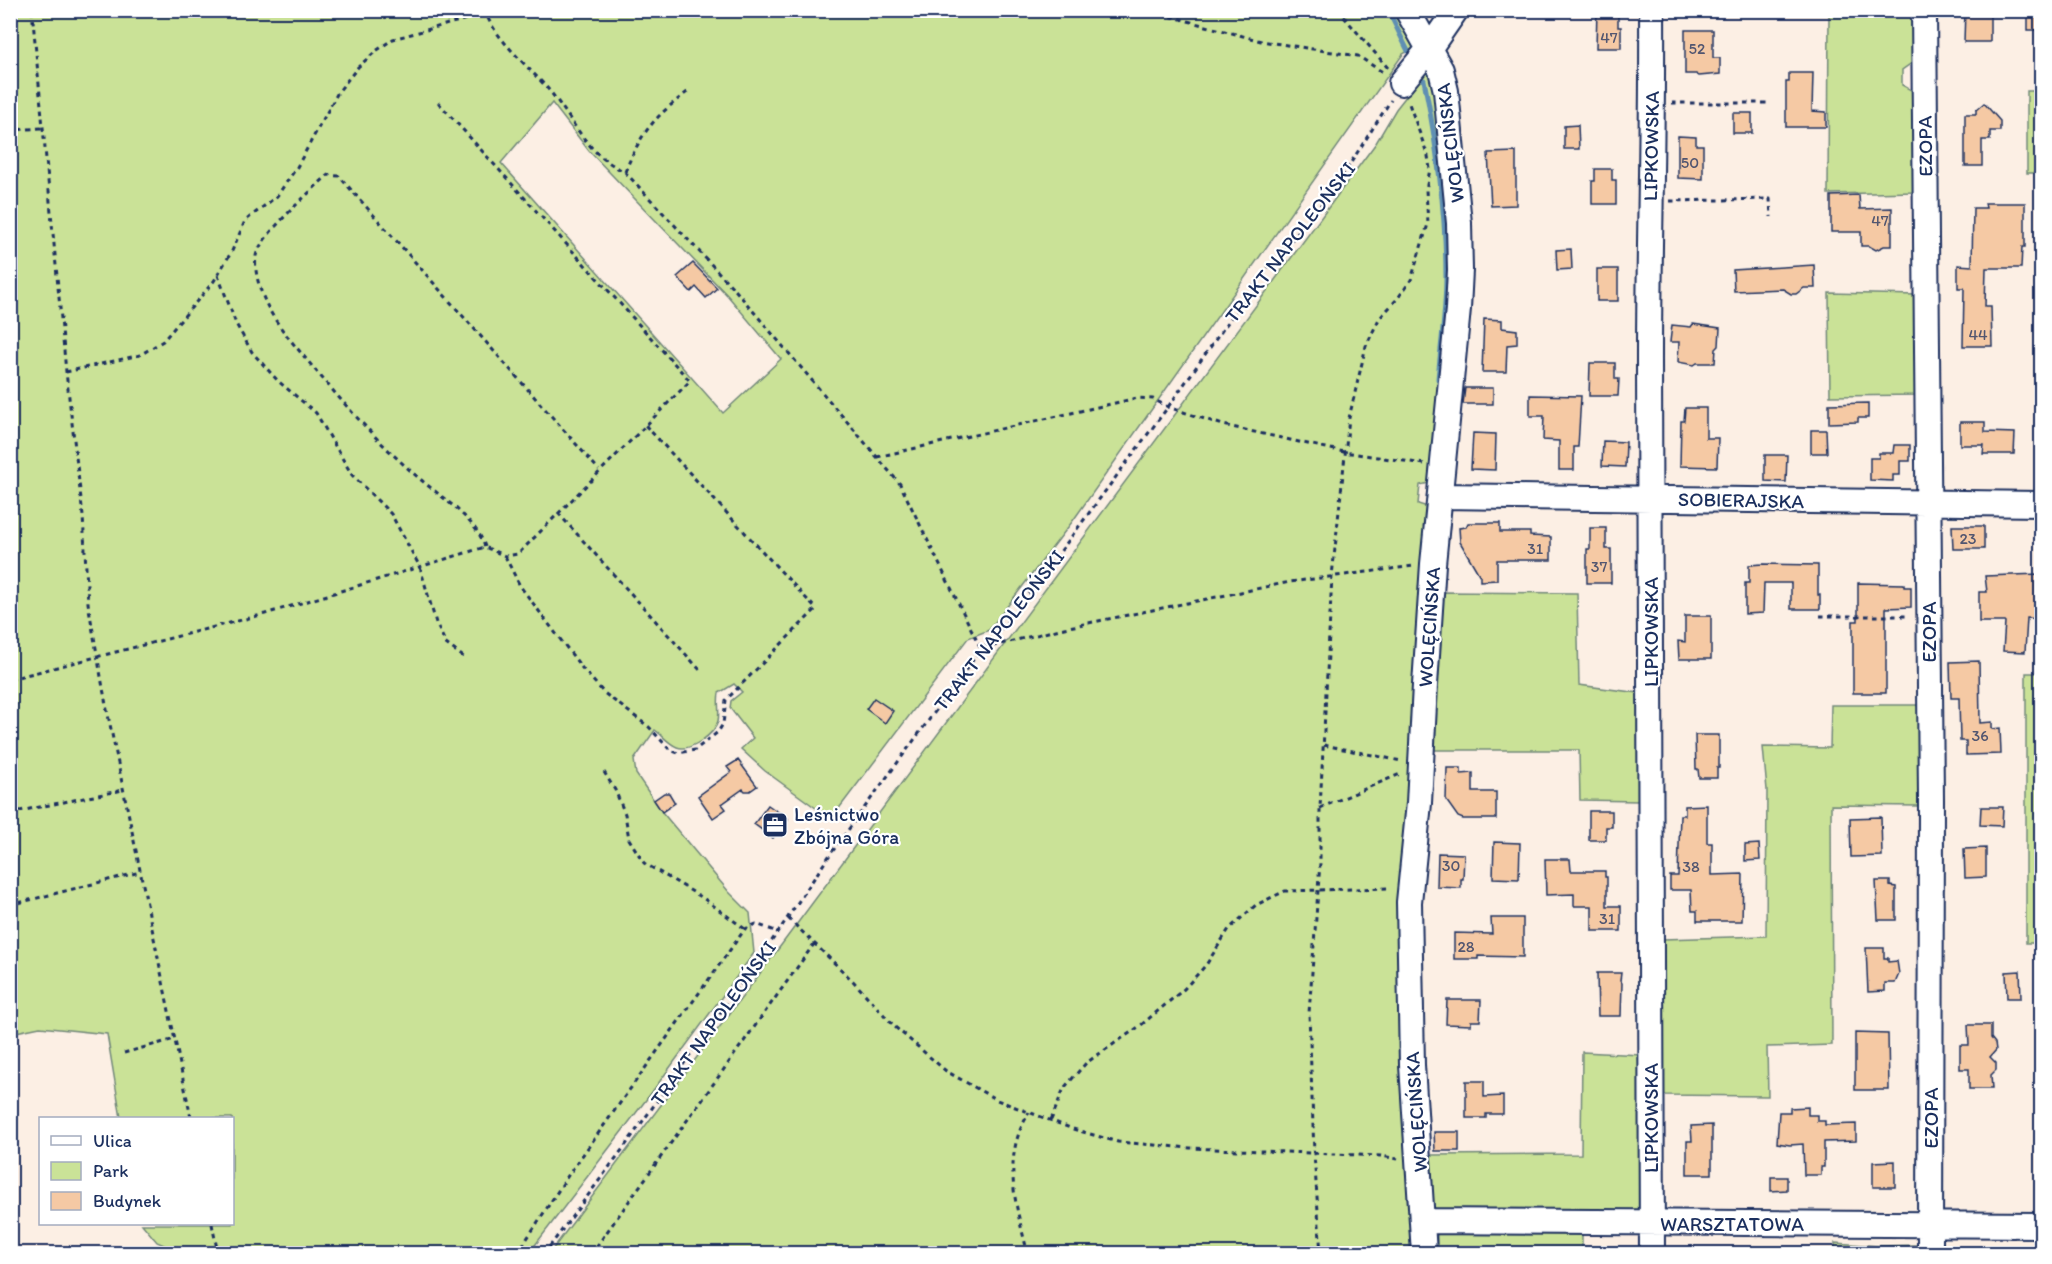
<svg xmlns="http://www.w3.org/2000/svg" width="2052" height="1264" font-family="Itim,sans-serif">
	<rect width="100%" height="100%" fill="#fcefe4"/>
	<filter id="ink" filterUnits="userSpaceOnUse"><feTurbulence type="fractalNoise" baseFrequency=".0167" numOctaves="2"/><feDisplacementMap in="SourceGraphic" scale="12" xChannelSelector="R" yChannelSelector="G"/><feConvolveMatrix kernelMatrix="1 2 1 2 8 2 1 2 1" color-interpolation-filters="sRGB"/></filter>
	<g filter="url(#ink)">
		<path fill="#cae297" stroke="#72887a" stroke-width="1.5" fill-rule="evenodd" d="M 1403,10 L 1419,45 L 1403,54 L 1072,522 L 989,630 L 968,638 L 831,819 L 765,771 L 741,749 L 753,738 L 730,708 L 731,701 L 742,692 L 734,684 L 719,693 C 717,703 720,712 718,721 C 715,734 690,752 677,747 C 669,744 662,735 655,730 L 634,760 L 636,774 L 662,812 L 729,892 L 750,913 L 754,953 L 652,1092 L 529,1253 L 184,1254 L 157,1242 L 142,1224 L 232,1224 L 232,1118 L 121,1118 L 107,1034 L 40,1027 L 11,1033 L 10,11 ZM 552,103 L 589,151 L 728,296 L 781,359 L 723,413 L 501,163 Z
			M 1829,11 L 1913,11 L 1913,62 L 1902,70 L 1902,85 L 1913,91 L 1914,192 L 1828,194 Z
			M 1430,66 L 1441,90 L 1455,270 L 1434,482 L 1420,485 L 1418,504 L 1431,508 L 1419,676 L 1414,1253 L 549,1254 L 782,944 L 1283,269 L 1376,143 L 1396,109 Z
			M 2027,91 L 2041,91 L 2041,173 L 2027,173 Z
			M 1829,293 L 1917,295 L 1919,395 L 1830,396 Z
			M 1439,592 L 1577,593 L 1579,685 L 1639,693 L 1639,801 L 1580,800 L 1579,750 L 1429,750 Z
			M 2026,673 L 2041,673 L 2041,943 L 2026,943 Z
			M 1831,705 L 1921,705 L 1919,806 L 1831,805 L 1832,1045 L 1767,1047 L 1768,1096 L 1663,1095 L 1663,939 L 1766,936 L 1767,790 L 1763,747 L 1830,748 Z
			M 1582,1052 L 1641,1055 L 1640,1214 L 1431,1211 L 1429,1155 L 1581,1154 Z
			M 1582,1231 L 1582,1253 L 1437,1253 L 1437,1234 Z
			M 1835,1243 L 1879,1246 L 1921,1245 L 1921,1253 L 1835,1254 Z"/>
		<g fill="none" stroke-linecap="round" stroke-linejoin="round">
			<path stroke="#5e8fb3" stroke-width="5" d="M 1388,10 L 1408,51
				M 1424,80 C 1437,145 1446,211 1446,277 C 1446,311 1441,345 1438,379"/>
		</g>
		<path fill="#f5c9a4" stroke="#1b2f5e" stroke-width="1.5" d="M 1597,10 L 1612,10 L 1612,15 L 1618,15 L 1618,27 L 1621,27 L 1621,48 L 1596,48 Z
			M 1965,10 L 1990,10 L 1990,42 L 1964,42 Z
			M 2042,16 L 2042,30 L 2028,30 L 2028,17 Z
			M 1685,30 L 1713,30 L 1713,58 L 1720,58 L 1720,74 L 1699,76 L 1696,74 L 1685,74 Z
			M 1789,73 L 1813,73 L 1812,111 L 1826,112 L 1826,127 L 1786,127 L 1786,82 L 1789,82 Z
			M 1984,103 L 2000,121 L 2000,131 L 1990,131 L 1990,140 L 1982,140 L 1982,166 L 1965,166 L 1965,114 L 1976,114 L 1976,110 Z
			M 1733,113 L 1752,113 L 1752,133 L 1733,133 Z
			M 1578,125 L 1579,149 L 1564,149 L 1564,126 Z
			M 1678,136 L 1696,137 L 1696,145 L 1703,145 L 1703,179 L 1678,178 Z
			M 1516,152 L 1516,205 L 1491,206 L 1488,153 Z
			M 1595,169 L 1612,169 L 1612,180 L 1616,180 L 1616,204 L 1592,204 L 1592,181 L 1595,181 Z
			M 1859,195 L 1860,209 L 1892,208 L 1892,246 L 1884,246 L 1876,250 L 1869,246 L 1861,246 L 1861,232 L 1831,232 L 1831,196 Z
			M 1985,203 L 2025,203 L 2025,247 L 2022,247 L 2021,268 L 1986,268 L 1985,306 L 1991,306 L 1992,346 L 1963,346 L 1964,288 L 1958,288 L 1958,265 L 1972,266 L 1973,208 L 1986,208 Z
			M 1571,249 L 1572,269 L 1557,270 L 1556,250 Z
			M 693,263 L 717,288 L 706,298 L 696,287 L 691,292 L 677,277 Z
			M 1814,265 L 1815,288 L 1804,288 L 1796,294 L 1791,294 L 1783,289 L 1734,291 L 1733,270 Z
			M 1597,269 L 1618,269 L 1618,301 L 1597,301 Z
			M 1484,319 L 1502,320 L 1502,328 L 1517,330 L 1517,344 L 1507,345 L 1506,372 L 1482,372 Z
			M 1693,324 L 1720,328 L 1719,346 L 1716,349 L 1715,363 L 1697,363 L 1694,365 L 1678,362 L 1679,342 L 1670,342 L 1672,325 L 1691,327 Z
			M 1590,363 L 1615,363 L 1615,379 L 1619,379 L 1618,396 L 1589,396 Z
			M 1465,388 L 1493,388 L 1493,404 L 1463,404 Z
			M 1530,395 L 1581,396 L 1578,447 L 1574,447 L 1574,470 L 1559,470 L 1559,441 L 1543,440 L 1544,416 L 1530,416 Z
			M 1868,403 L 1868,418 L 1858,418 L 1858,422 L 1829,423 L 1829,404 Z
			M 1685,408 L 1706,408 L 1706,438 L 1718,438 L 1717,467 L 1680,466 L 1681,421 L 1684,421 Z
			M 1960,422 L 1985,422 L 1985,432 L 2015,433 L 2014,454 L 1983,454 L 1984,445 L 1960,445 Z
			M 1811,430 L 1826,430 L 1827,453 L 1811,453 Z
			M 1473,433 L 1496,434 L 1495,470 L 1471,469 Z
			M 1603,441 L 1626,442 L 1625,467 L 1602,466 Z
			M 1894,445 L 1910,445 L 1910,461 L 1900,461 L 1900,475 L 1893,475 L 1893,481 L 1870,480 L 1870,458 L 1879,458 L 1879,453 L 1893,453 Z
			M 1765,455 L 1787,455 L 1786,482 L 1765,481 Z
			M 1468,523 L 1500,523 L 1500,532 L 1530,532 L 1530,536 L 1551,537 L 1551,560 L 1497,560 L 1497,580 L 1480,581 L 1480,576 L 1460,542 L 1459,528 L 1466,527 Z
			M 1952,526 L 1984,526 L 1984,549 L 1953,549 Z
			M 1590,528 L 1606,528 L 1606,549 L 1611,549 L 1611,583 L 1587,583 L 1587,549 L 1590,549 Z
			M 1763,564 L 1818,565 L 1818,595 L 1820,595 L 1820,609 L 1791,609 L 1791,583 L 1764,583 L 1763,613 L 1745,614 L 1745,583 L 1749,583 L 1749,565 Z
			M 2042,574 L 2042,619 L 2027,618 L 2025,652 L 2003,651 L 2005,622 L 1979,622 L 1979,592 L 1987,592 L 1985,576 Z
			M 1858,583 L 1904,584 L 1904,587 L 1911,587 L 1911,607 L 1886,608 L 1886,693 L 1853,693 L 1853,621 L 1858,621 Z
			M 1685,616 L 1711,616 L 1711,659 L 1679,659 L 1678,641 L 1685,642 Z
			M 1979,661 L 1980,723 L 1992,722 L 1992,729 L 2000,728 L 2001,754 L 1966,755 L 1966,741 L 1960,741 L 1959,698 L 1951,698 L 1950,662 Z
			M 874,698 L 893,711 L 885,723 L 866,709 Z
			M 1695,735 L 1719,735 L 1719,768 L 1717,768 L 1717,778 L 1699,778 L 1698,769 L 1696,769 Z
			M 738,760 L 757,786 L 750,791 L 745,791 L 743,789 L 722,804 L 726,809 L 713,818 L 698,796 L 731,772 L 727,767 Z
			M 1447,768 L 1461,768 L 1461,774 L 1473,773 L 1473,792 L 1496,792 L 1496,819 L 1463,819 L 1458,817 L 1446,800 Z
			M 664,793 L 669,793 L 675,803 L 662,812 L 654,800 Z
			M 768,805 L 788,819 L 773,838 L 754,824 Z
			M 1707,805 L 1707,843 L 1712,843 L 1712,875 L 1743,874 L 1742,921 L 1697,921 L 1697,911 L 1692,911 L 1691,890 L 1670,890 L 1670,876 L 1678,876 L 1680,815 L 1685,815 L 1685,806 Z
			M 1981,807 L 2003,807 L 2002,826 L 1980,825 Z
			M 1589,811 L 1612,811 L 1612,827 L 1606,827 L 1606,840 L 1589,840 Z
			M 1881,817 L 1882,856 L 1851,857 L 1850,818 Z
			M 1494,842 L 1520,843 L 1519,879 L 1493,878 Z
			M 1759,844 L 1760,860 L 1745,861 L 1745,845 Z
			M 1986,848 L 1986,877 L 1965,878 L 1964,849 Z
			M 1438,853 L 1464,854 L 1463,879 L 1461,879 L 1461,888 L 1437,887 Z
			M 1545,859 L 1570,859 L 1571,871 L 1605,871 L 1605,877 L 1607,877 L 1607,906 L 1621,906 L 1621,931 L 1592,931 L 1592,906 L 1574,906 L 1574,894 L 1546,895 Z
			M 1876,881 L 1890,881 L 1890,886 L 1896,887 L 1896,920 L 1878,920 Z
			M 1491,918 L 1523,918 L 1523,957 L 1478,956 L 1478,959 L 1454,959 L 1454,933 L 1492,934 Z
			M 1866,948 L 1884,948 L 1884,958 L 1888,958 L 1888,962 L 1897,961 L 1899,974 L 1895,983 L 1885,983 L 1885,991 L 1868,992 Z
			M 2020,971 L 2021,998 L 2007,998 L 2006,972 Z
			M 1597,973 L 1621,973 L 1620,981 L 1622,983 L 1621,1016 L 1598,1016 Z
			M 1447,1000 L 1481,1000 L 1480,1021 L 1471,1021 L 1471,1025 L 1446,1024 Z
			M 1968,1025 L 1991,1025 L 1991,1038 L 1995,1043 L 1996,1050 L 1990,1057 L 1996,1063 L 1996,1070 L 1991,1075 L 1992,1089 L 1969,1089 L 1969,1069 L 1960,1069 L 1960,1045 L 1969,1045 Z
			M 1855,1033 L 1888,1034 L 1889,1090 L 1855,1090 Z
			M 1466,1081 L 1484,1081 L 1484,1097 L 1503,1096 L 1503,1114 L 1486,1114 L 1486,1118 L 1466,1118 Z
			M 1808,1107 L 1808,1115 L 1817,1115 L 1817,1121 L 1825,1121 L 1825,1125 L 1856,1124 L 1856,1141 L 1824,1142 L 1824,1167 L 1821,1167 L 1821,1175 L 1804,1175 L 1803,1144 L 1790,1145 L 1777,1143 L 1779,1112 L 1790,1112 L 1790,1108 Z
			M 1712,1125 L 1712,1174 L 1687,1174 L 1687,1141 L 1692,1141 L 1691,1126 Z
			M 1434,1132 L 1459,1132 L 1459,1151 L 1435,1151 Z
			M 1895,1161 L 1895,1187 L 1873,1187 L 1873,1162 Z
			M 1771,1177 L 1787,1177 L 1787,1190 L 1771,1191 Z"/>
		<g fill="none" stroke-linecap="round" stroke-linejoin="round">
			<g stroke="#1b2f5e" stroke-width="28">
				<path id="minor" d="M 1407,10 L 1441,70 L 1446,91 L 1459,223 L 1460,270 L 1458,309 L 1433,564 L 1425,685 L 1419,803 L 1409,902 L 1412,1065 L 1424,1254
					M 1924,10 L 1931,799 L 1930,1254
					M 1401,83 L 1429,49 L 1456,10
					M 1440,496 L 2042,504
					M 1423,1221 L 2042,1225
					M 1652,1254 L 1649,361 C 1649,244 1653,127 1652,10"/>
			</g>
			<path stroke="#1b2f5e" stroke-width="3" stroke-dasharray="4.5 4.5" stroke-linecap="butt" d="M 32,10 L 66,372 L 83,516 L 88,603 L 106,705 L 191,1118
				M 485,10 C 491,35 531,69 548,89 C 566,110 578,135 598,154 C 606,161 615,167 625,172 L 736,291 L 900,484 L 981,649 L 1064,628 L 1290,582 L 1414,566
				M 1135,10 L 1177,18 L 1261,41 L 1358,56 L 1384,73
				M 1338,10 L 1388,68
				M 1672,103 L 1768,103
				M 10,130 L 43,128
				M 625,172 C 641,132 655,116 690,90
				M 1670,201 L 1770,199 L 1771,217
				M 218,275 L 236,324 L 252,352 L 278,381 L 316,413 L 352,475 L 391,514 L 420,567 L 436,623 L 446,644 L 465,658
				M 66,372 L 140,355 L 163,341 L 214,281 L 232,251 L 245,221 L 277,196 L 297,167 L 338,92 L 358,67 L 376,51 L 393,39 L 485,14
				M 877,457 L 1137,398 L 1153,399 L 1168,407 L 1223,425 L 1344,452 L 1424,464
				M 558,513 L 700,670
				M 485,547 C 477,520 441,497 420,479 C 378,443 342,402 307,360 C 292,342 274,322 265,301 C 259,288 254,270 256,256 C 260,236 312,190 328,175 L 339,176 L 599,470
				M 505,556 L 520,586 L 582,668 L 604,693 L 649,727 L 670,750 L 678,753 L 695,750 L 718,732 L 723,724 L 726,700 L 816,609 L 645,425
				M 1820,616 L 1910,616
				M 10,679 L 265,614 L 485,547 L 505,556 L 518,554 L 690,381 L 436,100
				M 1324,745 L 1401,761
				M 604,772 L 615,790 L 625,814 L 629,839 L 644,863 L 703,898 L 745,929
				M 1320,808 L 1400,774
				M 10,813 L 123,790
				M 10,905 L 140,872
				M 788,918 L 854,982 L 895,1027 L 946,1071 L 997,1100 L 1073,1129 L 1118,1142 L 1190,1148 L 1381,1156 L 1398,1159
				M 124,1053 L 175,1039
				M 1051,1120 L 1064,1088 L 1086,1063 L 1140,1026 L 1184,989 L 1206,965 L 1229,929 L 1256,905 L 1285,891 L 1389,888
				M 212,1224 L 218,1254
				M 517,1254 L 569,1174 L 745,929 L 756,924 L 778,932
				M 544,1254 L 625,1146 L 778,932 L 829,856 L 981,649 L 1010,619 L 1168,407 L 1259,278 L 1332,192 L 1391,100
				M 591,1254 L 814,944
				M 1028,1254 C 1018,1215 1005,1172 1019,1133 C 1021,1126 1026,1119 1029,1112
				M 1321,1254 L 1314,1154 L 1309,1013 L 1320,863 L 1320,808 L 1332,576 L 1349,418 L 1366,346 L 1379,319 L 1398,298 L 1411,280 L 1428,224 L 1426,190 L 1430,169 L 1428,156 L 1408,101"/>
			<use href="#minor" stroke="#fff" stroke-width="24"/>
		</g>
	</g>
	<defs>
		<g id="office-square" transform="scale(1.35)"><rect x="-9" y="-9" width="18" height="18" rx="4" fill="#1b2f5e" stroke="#fff"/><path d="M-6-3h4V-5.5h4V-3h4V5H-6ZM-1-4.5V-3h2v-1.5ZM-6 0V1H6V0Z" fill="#fff"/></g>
	</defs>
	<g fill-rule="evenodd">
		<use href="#office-square" x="775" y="825"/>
	</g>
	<g text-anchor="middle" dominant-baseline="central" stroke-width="4.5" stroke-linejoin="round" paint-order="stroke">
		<g font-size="16" fill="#525670">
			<text x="1609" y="37">47</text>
			<text x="1697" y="48">52</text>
			<text x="1690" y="162">50</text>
			<text x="1880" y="220">47</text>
			<text x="1978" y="334">44</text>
			<text x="1968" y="538">23</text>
			<text x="1535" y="548">31</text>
			<text x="1599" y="566">37</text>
			<text x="1980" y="735">36</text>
			<text x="1451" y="865">30</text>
			<text x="1691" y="866">38</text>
			<text x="1607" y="918">31</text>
			<text x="1466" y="946">28</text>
		</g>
		<g font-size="20" fill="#1b2f5e" stroke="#fff">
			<text transform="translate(1450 143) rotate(-97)">WOLĘCIŃSKA</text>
			<text transform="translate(1651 146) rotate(-89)">LIPKOWSKA</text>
			<text transform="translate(1925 146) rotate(-91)">EZOPA</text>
			<text transform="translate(1290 242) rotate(-52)">TRAKT NAPOLEOŃSKI</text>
			<text transform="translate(1741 500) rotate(1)">SOBIERAJSKA</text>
			<text transform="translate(1429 627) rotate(-86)">WOLĘCIŃSKA</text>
			<text transform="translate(999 630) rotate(-52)">TRAKT NAPOLEOŃSKI</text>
			<text transform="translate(1651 632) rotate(-90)">LIPKOWSKA</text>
			<text transform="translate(1929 632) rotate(-90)">EZOPA</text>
			<text transform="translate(713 1023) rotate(-54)">TRAKT NAPOLEOŃSKI</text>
			<text transform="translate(1416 1112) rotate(-94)">WOLĘCIŃSKA</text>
			<text transform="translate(1651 1118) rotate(-90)">LIPKOWSKA</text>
			<text transform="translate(1931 1118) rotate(-90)">EZOPA</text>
			<text x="1732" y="1224">WARSZTATOWA</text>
		</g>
		<g font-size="20" fill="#1b2f5e" stroke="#fff" text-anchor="start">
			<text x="794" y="814">Leśnictwo<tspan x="794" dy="23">Zbójna Góra</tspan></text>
		</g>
	</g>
	<rect width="2052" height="1264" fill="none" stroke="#fff" stroke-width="36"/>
	<rect x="18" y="18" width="2016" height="1228" fill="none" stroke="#1b2f5e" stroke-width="2" filter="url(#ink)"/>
	<rect x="39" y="1117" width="195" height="108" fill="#ffffff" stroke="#a4acbf" stroke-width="1.5"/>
	<rect x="51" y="1136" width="30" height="9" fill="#ffffff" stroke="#a4acbf" stroke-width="1.5"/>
	<text x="93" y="1147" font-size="18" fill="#1b2f5e">Ulica</text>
	<rect x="51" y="1162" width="30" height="18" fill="#cae297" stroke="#a4acbf" stroke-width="1.5"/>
	<text x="93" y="1177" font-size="18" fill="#1b2f5e">Park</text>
	<rect x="51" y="1192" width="30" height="18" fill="#f5c9a4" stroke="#a4acbf" stroke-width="1.5"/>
	<text x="93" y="1207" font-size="18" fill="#1b2f5e">Budynek</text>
</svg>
